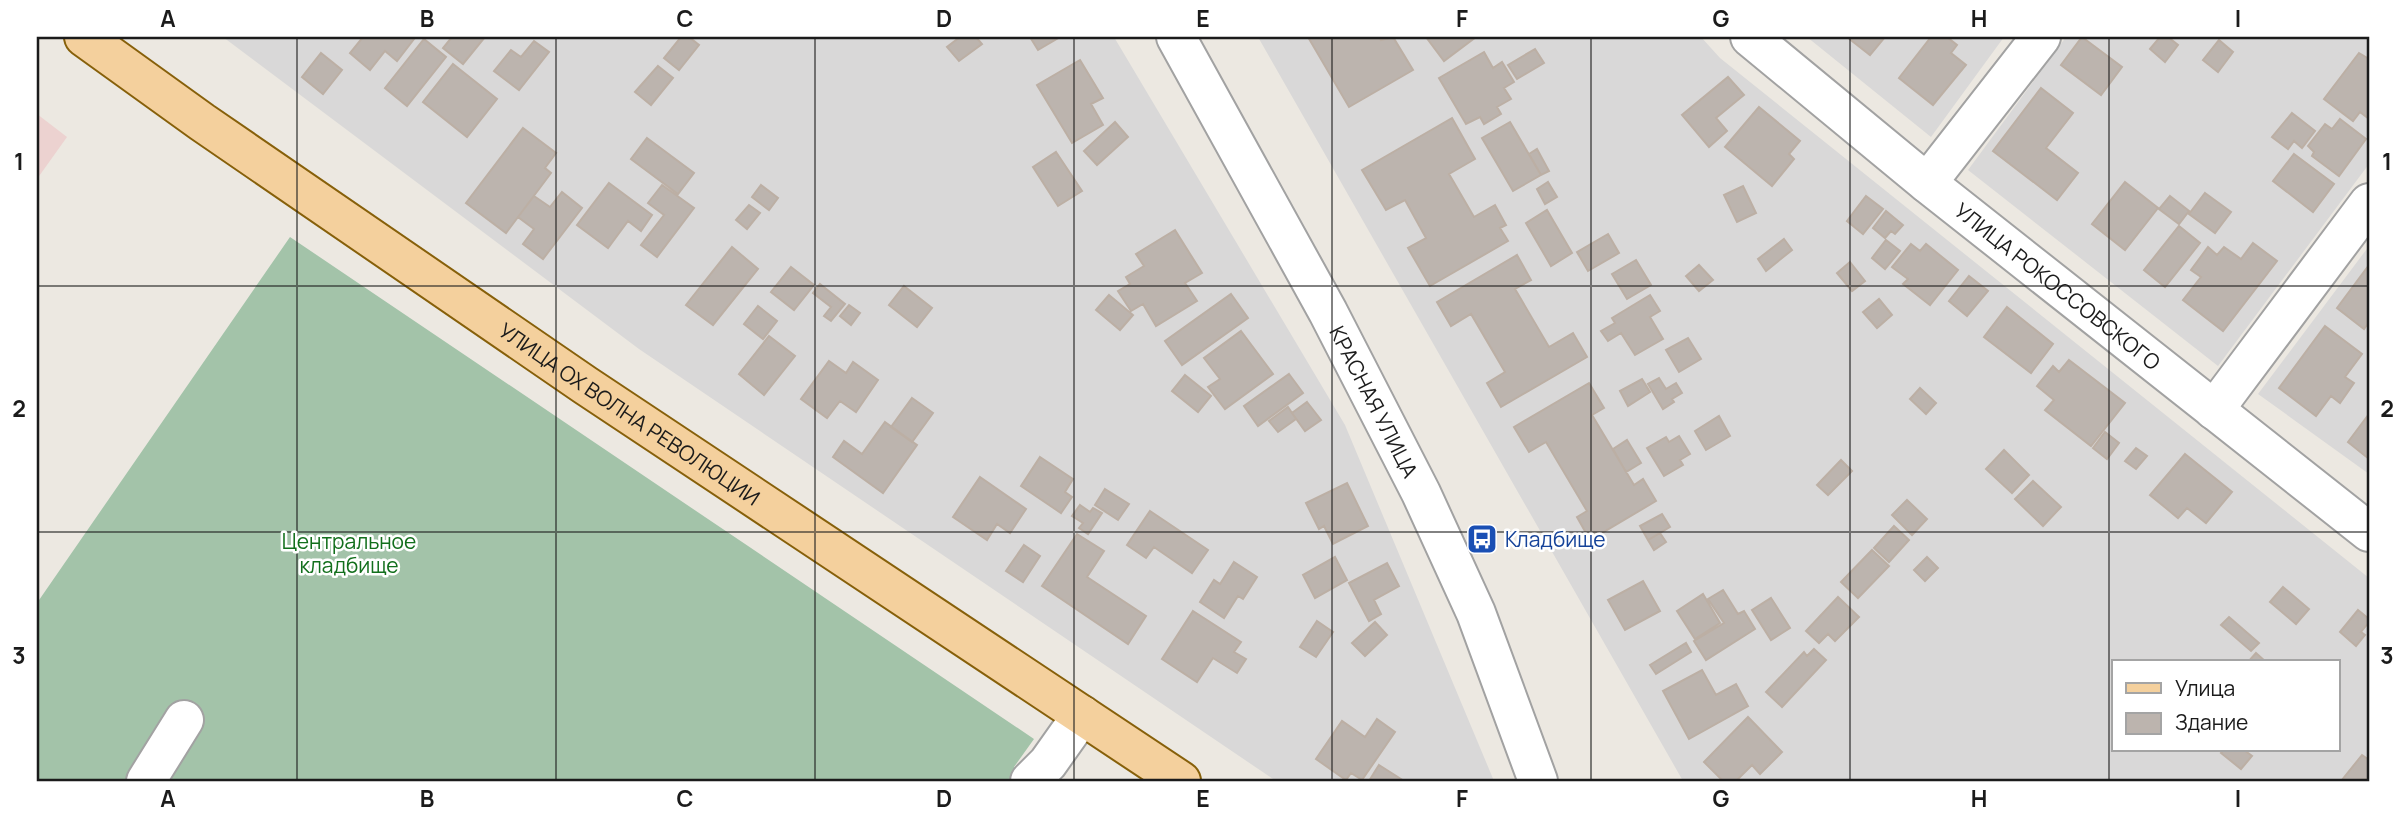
<svg xmlns="http://www.w3.org/2000/svg" width="2406" height="818" font-family="Manrope,sans-serif">
	<rect width="100%" height="100%" fill="#ece8e1"/>
	<path fill="#d9d8d8" fill-rule="evenodd" d="M 223,37 L 1114,37 L 1345,425 L 1494,781 L 1276,781 L 639,349 Z
		M 1258,37 L 1701,37 L 1720,58 L 2369,578 L 2369,781 L 1683,781 ZM 2114,662 L 2338,662 L 2338,750 L 2114,750 Z
		M 1807,37 L 2004,37 L 1931,137 Z
		M 2066,37 L 2369,37 L 2369,164 L 2218,366 L 1968,170 Z
		M 2369,246 L 2369,474 L 2258,394 Z"/>
	<path fill="#ecd2d0" d="M 37,114 L 67,137 L 37,179 Z"/>
	<path fill="#a3c3a9" d="M 290,237 L 1034,739 L 1014,767 L 1034,781 L 37,781 L 37,603 Z"/>
	<path fill="#bcb4ae" stroke="#bcafa4" stroke-width="2" d="M 363,37 L 411,37 L 414,39 L 397,61 L 385,51 L 370,70 L 350,53 Z
		M 452,37 L 485,37 L 463,64 L 443,48 Z
		M 681,37 L 689,37 L 699,45 L 679,70 L 664,58 Z
		M 960,37 L 976,37 L 982,44 L 959,61 L 947,47 Z
		M 1030,37 L 1060,37 L 1038,50 Z
		M 1308,37 L 1379,37 L 1381,40 L 1393,37 L 1413,70 L 1349,107 Z
		M 1426,37 L 1476,37 L 1444,61 Z
		M 1847,37 L 1885,37 L 1870,55 Z
		M 1931,37 L 1947,37 L 1957,45 L 1951,53 L 1966,65 L 1933,105 L 1899,78 Z
		M 2082,37 L 2122,67 L 2101,95 L 2061,65 Z
		M 2160,37 L 2168,37 L 2178,45 L 2165,62 L 2150,49 Z
		M 424,39 L 446,57 L 407,106 L 385,88 Z
		M 2219,40 L 2233,52 L 2218,72 L 2203,60 Z
		M 534,41 L 549,52 L 519,90 L 494,71 L 511,50 L 521,57 Z
		M 1535,49 L 1544,63 L 1517,79 L 1508,65 Z
		M 1484,52 L 1493,68 L 1502,62 L 1514,82 L 1504,88 L 1511,99 L 1497,107 L 1501,114 L 1484,124 L 1480,117 L 1466,124 L 1439,78 Z
		M 321,53 L 342,70 L 323,94 L 302,77 Z
		M 2359,53 L 2369,59 L 2369,119 L 2360,112 L 2353,121 L 2324,99 Z
		M 1080,60 L 1103,98 L 1091,104 L 1103,125 L 1072,143 L 1037,85 Z
		M 453,64 L 497,99 L 467,137 L 423,102 Z
		M 658,66 L 673,78 L 651,105 L 635,92 Z
		M 1728,77 L 1744,95 L 1716,118 L 1727,131 L 1709,147 L 1682,115 Z
		M 2041,88 L 2073,113 L 2046,148 L 2078,173 L 2057,200 L 1993,151 Z
		M 1759,107 L 1800,141 L 1789,154 L 1794,159 L 1772,186 L 1725,147 Z
		M 2292,113 L 2315,131 L 2302,148 L 2294,141 L 2288,149 L 2272,137 Z
		M 1452,118 L 1475,159 L 1449,174 L 1474,217 L 1495,205 L 1506,225 L 1500,228 L 1508,241 L 1430,286 L 1408,248 L 1426,238 L 1405,200 L 1386,210 L 1362,170 Z
		M 2340,119 L 2366,139 L 2339,176 L 2312,156 L 2314,152 L 2308,146 L 2325,124 L 2332,129 Z
		M 1115,122 L 1128,137 L 1097,165 L 1084,151 Z
		M 1510,122 L 1541,175 L 1513,191 L 1482,138 Z
		M 523,128 L 556,153 L 545,168 L 551,173 L 506,233 L 466,203 Z
		M 647,138 L 694,173 L 678,194 L 631,159 Z
		M 1537,149 L 1549,171 L 1541,175 L 1529,154 Z
		M 1056,152 L 1082,191 L 1058,206 L 1033,167 Z
		M 2294,154 L 2334,184 L 2313,212 L 2273,181 Z
		M 1548,182 L 1557,197 L 1545,204 L 1537,189 Z
		M 2125,182 L 2158,208 L 2125,250 L 2092,224 Z
		M 609,183 L 652,215 L 641,231 L 628,221 L 608,248 L 577,225 Z
		M 662,185 L 694,208 L 657,257 L 641,245 L 664,215 L 648,203 Z
		M 761,185 L 778,198 L 769,210 L 752,197 Z
		M 1743,186 L 1756,213 L 1737,222 L 1724,195 Z
		M 562,192 L 582,208 L 543,259 L 523,244 L 534,229 L 518,217 L 534,196 L 550,207 Z
		M 2205,193 L 2231,212 L 2215,233 L 2189,214 Z
		M 1866,196 L 1883,209 L 1863,234 L 1847,221 Z
		M 2170,196 L 2189,211 L 2179,224 L 2159,209 Z
		M 749,205 L 760,213 L 747,229 L 736,220 Z
		M 1547,210 L 1572,253 L 1551,266 L 1526,223 Z
		M 1886,211 L 1903,225 L 1895,234 L 1891,231 L 1885,238 L 1873,228 Z
		M 2179,226 L 2200,243 L 2165,287 L 2144,270 Z
		M 1175,230 L 1202,273 L 1185,283 L 1197,301 L 1156,326 L 1143,304 L 1131,311 L 1118,291 L 1130,284 L 1126,277 L 1144,266 L 1136,254 Z
		M 1608,234 L 1619,253 L 1588,271 L 1577,252 Z
		M 1784,239 L 1792,250 L 1766,271 L 1758,259 Z
		M 1886,240 L 1900,251 L 1885,269 L 1872,258 Z
		M 2253,243 L 2277,261 L 2223,331 L 2183,300 L 2201,277 L 2191,270 L 2208,247 L 2217,255 L 2224,247 L 2241,259 Z
		M 1911,244 L 1920,251 L 1926,244 L 1958,270 L 1930,305 L 1903,284 L 1908,279 L 1892,267 Z
		M 732,247 L 758,269 L 713,325 L 686,305 Z
		M 1517,255 L 1531,280 L 1515,289 L 1549,347 L 1573,333 L 1587,357 L 1501,407 L 1487,383 L 1505,372 L 1471,314 L 1451,326 L 1437,302 Z
		M 1636,260 L 1651,285 L 1627,299 L 1612,274 Z
		M 1850,262 L 1865,281 L 1852,291 L 1837,273 Z
		M 1699,265 L 1713,280 L 1699,291 L 1686,276 Z
		M 2369,265 L 2369,322 L 2364,329 L 2337,308 Z
		M 791,267 L 814,285 L 794,310 L 771,292 Z
		M 1969,276 L 1988,291 L 1967,316 L 1949,301 Z
		M 820,284 L 845,304 L 831,321 L 824,316 L 831,307 L 813,293 Z
		M 904,286 L 932,308 L 917,327 L 889,305 Z
		M 1231,294 L 1248,318 L 1182,365 L 1165,341 Z
		M 1109,295 L 1133,315 L 1120,330 L 1096,310 Z
		M 1650,295 L 1660,311 L 1650,317 L 1663,339 L 1635,355 L 1621,333 L 1608,341 L 1601,331 L 1615,323 L 1612,318 Z
		M 1879,299 L 1892,315 L 1877,328 L 1863,312 Z
		M 849,305 L 860,313 L 851,325 L 840,316 Z
		M 758,306 L 777,321 L 763,339 L 744,324 Z
		M 2007,307 L 2053,344 L 2031,373 L 1984,337 Z
		M 2325,326 L 2362,354 L 2345,377 L 2354,383 L 2340,403 L 2331,396 L 2316,416 L 2279,388 Z
		M 1241,331 L 1273,374 L 1225,409 L 1208,387 L 1220,379 L 1204,358 Z
		M 769,336 L 795,356 L 764,395 L 739,374 Z
		M 1688,338 L 1701,359 L 1679,372 L 1666,350 Z
		M 2069,360 L 2125,403 L 2091,446 L 2045,410 L 2054,400 L 2037,386 L 2053,366 L 2059,372 Z
		M 829,361 L 846,373 L 853,362 L 878,380 L 856,412 L 840,401 L 827,418 L 801,399 Z
		M 1289,374 L 1303,393 L 1258,426 L 1244,406 Z
		M 1185,375 L 1211,396 L 1198,412 L 1172,391 Z
		M 1659,378 L 1666,389 L 1676,383 L 1682,393 L 1672,399 L 1674,402 L 1663,409 L 1648,384 Z
		M 1642,379 L 1650,392 L 1628,406 L 1620,391 Z
		M 1589,383 L 1604,408 L 1592,415 L 1634,485 L 1643,479 L 1656,501 L 1590,540 L 1577,517 L 1587,511 L 1546,442 L 1529,452 L 1514,427 Z
		M 1920,388 L 1936,403 L 1926,414 L 1910,399 Z
		M 912,398 L 933,413 L 912,442 L 891,427 Z
		M 1307,402 L 1321,420 L 1305,431 L 1292,413 Z
		M 1288,407 L 1296,419 L 1278,432 L 1269,421 Z
		M 2369,414 L 2369,459 L 2348,442 Z
		M 1719,416 L 1730,436 L 1706,450 L 1695,431 Z
		M 885,422 L 917,445 L 883,493 L 833,457 L 844,441 L 862,454 Z
		M 2105,432 L 2119,443 L 2107,459 L 2093,448 Z
		M 1679,436 L 1690,454 L 1680,460 L 1683,465 L 1664,476 L 1647,448 L 1666,437 L 1669,442 Z
		M 1627,440 L 1641,463 L 1626,472 L 1613,449 Z
		M 2136,448 L 2147,456 L 2136,469 L 2125,461 Z
		M 2004,450 L 2029,475 L 2012,493 L 1986,469 Z
		M 2185,454 L 2232,492 L 2206,523 L 2187,508 L 2178,518 L 2150,495 Z
		M 1040,457 L 1073,479 L 1065,492 L 1072,497 L 1061,513 L 1021,486 Z
		M 1841,460 L 1852,471 L 1828,495 L 1817,485 Z
		M 980,477 L 1026,509 L 1010,533 L 997,524 L 987,540 L 953,517 Z
		M 2033,481 L 2061,507 L 2043,526 L 2015,499 Z
		M 1347,483 L 1368,526 L 1333,544 L 1324,526 L 1319,529 L 1306,503 Z
		M 1105,489 L 1129,504 L 1118,520 L 1095,505 Z
		M 1907,500 L 1927,519 L 1912,535 L 1892,515 Z
		M 1080,505 L 1090,512 L 1093,508 L 1102,513 L 1088,534 L 1079,528 L 1083,523 L 1072,516 Z
		M 1150,511 L 1208,550 L 1192,573 L 1154,547 L 1146,558 L 1127,545 Z
		M 1662,514 L 1670,527 L 1648,540 L 1640,526 Z
		M 1894,526 L 1909,540 L 1889,562 L 1874,548 Z
		M 1660,533 L 1666,542 L 1654,550 L 1648,540 Z
		M 1077,534 L 1104,551 L 1087,577 L 1146,616 L 1128,644 L 1042,586 Z
		M 1024,545 L 1040,556 L 1023,582 L 1006,571 Z
		M 1872,550 L 1889,566 L 1858,598 L 1841,582 Z
		M 1335,557 L 1347,580 L 1315,598 L 1303,575 Z
		M 1927,557 L 1938,568 L 1925,581 L 1914,570 Z
		M 1234,562 L 1257,577 L 1243,599 L 1238,596 L 1224,618 L 1200,602 L 1214,580 L 1220,584 Z
		M 1387,563 L 1399,586 L 1374,600 L 1381,614 L 1369,621 L 1349,583 Z
		M 1643,581 L 1660,611 L 1625,630 L 1608,600 Z
		M 2283,587 L 2309,609 L 2296,624 L 2270,602 Z
		M 1723,590 L 1738,614 L 1744,611 L 1755,629 L 1706,660 L 1694,641 L 1724,623 L 1708,599 Z
		M 1703,594 L 1720,623 L 1695,639 L 1677,611 Z
		M 1838,597 L 1859,617 L 1835,641 L 1828,634 L 1819,643 L 1806,631 Z
		M 1771,598 L 1790,628 L 1771,640 L 1752,610 Z
		M 2358,610 L 2369,619 L 2369,622 L 2361,632 L 2365,635 L 2356,646 L 2340,632 Z
		M 1193,611 L 1241,642 L 1234,652 L 1246,659 L 1237,673 L 1213,658 L 1197,682 L 1162,659 Z
		M 2229,617 L 2259,643 L 2251,651 L 2221,625 Z
		M 1317,621 L 1333,632 L 1316,657 L 1300,647 Z
		M 1375,622 L 1387,635 L 1365,656 L 1352,643 Z
		M 1686,643 L 1691,652 L 1656,674 L 1650,665 Z
		M 1814,649 L 1826,660 L 1782,707 L 1766,692 L 1804,652 L 1807,656 Z
		M 2256,653 L 2266,662 L 2248,662 Z
		M 1702,670 L 1716,695 L 1736,684 L 1748,706 L 1689,739 L 1663,691 Z
		M 1748,717 L 1782,752 L 1760,774 L 1752,765 L 1736,781 L 1723,781 L 1704,762 Z
		M 1377,719 L 1395,732 L 1362,780 L 1351,773 L 1346,780 L 1316,759 L 1342,721 L 1365,737 Z
		M 2224,750 L 2244,750 L 2252,756 L 2241,769 L 2221,753 Z
		M 2362,755 L 2369,760 L 2369,779 L 2344,781 L 2342,780 Z
		M 1379,765 L 1404,781 L 1369,781 Z"/>
	<g fill="none" stroke-linecap="round" stroke-linejoin="round">
		<g stroke="#a2a2a2" stroke-width="42">
			<g id="minor">
				<path id="s1" d="M 1176,37 L 1328,312 L 1421,493 L 1476,613 L 1538,781"/>
				<path id="s2" d="M 1750,37 L 1927,183 L 2369,532"/>
				<path d="M 1927,183 L 2041,37"/>
				<path d="M 2214,410 L 2369,203"/>
				<path d="M 146,781 L 184,720"/>
				<path d="M 1030,781 L 1048,763 L 1082,715"/>
			</g>
		</g>
		<g stroke="#87600a" stroke-width="42">
			<g id="major">
				<path id="s3" d="M 84,37 L 202,122 L 585,385 L 1181,781"/>
			</g>
		</g>
		<use href="#minor" stroke="#fff" stroke-width="38"/>
		<use href="#major" stroke="#f4d09d" stroke-width="38"/>
	</g>
	<path fill="none" stroke="#1b1b1b" stroke-width="2" stroke-opacity="0.55" d="M 297,37 L 297,781M 556,37 L 556,781M 815,37 L 815,781M 1074,37 L 1074,781M 1332,37 L 1332,781M 1591,37 L 1591,781M 1850,37 L 1850,781M 2109,37 L 2109,781M 37,286 L 2369,286M 37,532 L 2369,532"/>
	<defs>
		<g id="bus-square" transform="scale(1.575)"><rect x="-9" y="-9" width="18" height="18" rx="4" fill="#1a4fb4" stroke="#fff"/><path d="M-5-6H5V4H4V6H2V4H-2V6H-4V4H-5ZM-3.5-4V0h7V-4ZM-3.5 1.2v1.5H-2V1.2ZM2 1.2v1.5H3.5V1.2Z" fill="#fff"/></g>
	</defs>
	<g fill-rule="evenodd">
		<use href="#bus-square" x="1482" y="539"/>
	</g>
	<g text-anchor="middle" dominant-baseline="central" stroke-width="5" stroke-linejoin="round" paint-order="stroke">
		<g font-size="21" fill="#1b1b1b" stroke="#fff">
			<text stroke="none"><textPath href="#s2" startOffset="396">УЛИЦА РОКОССОВСКОГО</textPath></text>
			<text stroke="none"><textPath href="#s1" startOffset="415">КРАСНАЯ УЛИЦА</textPath></text>
			<text stroke="none"><textPath href="#s3" startOffset="663">УЛИЦА ОХ ВОЛНА РЕВОЛЮЦИИ</textPath></text>
		</g>
		<g font-size="21" fill="#164399" stroke="#fff" text-anchor="start">
			<text x="1505" y="539">Кладбище</text>
		</g>
		<g font-size="21" fill="#126f1c" stroke="#fff">
			<text x="349" y="541">Центральное<tspan x="349" dy="24">кладбище</tspan></text>
		</g>
	</g>
	<rect width="2406" height="818" fill="none" stroke="#ffffff" stroke-width="77"/>
	<rect x="2112" y="660" width="228" height="91" fill="#ffffff" stroke="#a4a4a4" stroke-width="2"/>
	<rect x="2126" y="683" width="35" height="10" fill="#f4d09d" stroke="#a4a4a4" stroke-width="2"/>
	<text x="2175" y="696" font-size="21" fill="#1b1b1b">Улица</text>
	<rect x="2126" y="713" width="35" height="21" fill="#bcb4ae" stroke="#a4a4a4" stroke-width="2"/>
	<text x="2175" y="730" font-size="21" fill="#1b1b1b">Здание</text>
	<rect x="38" y="38" width="2330" height="742" fill="none" stroke="#1b1b1b" stroke-width="2.5"/>
	<g font-size="23" text-anchor="middle" font-weight="bold" fill="#1b1b1b">
		<text x="168" y="27">A</text>
		<text x="427" y="27">B</text>
		<text x="685" y="27">C</text>
		<text x="944" y="27">D</text>
		<text x="1203" y="27">E</text>
		<text x="1462" y="27">F</text>
		<text x="1721" y="27">G</text>
		<text x="1979" y="27">H</text>
		<text x="2238" y="27">I</text>
		<text x="19" y="170">1</text>
		<text x="2387" y="170">1</text>
		<text x="19" y="417">2</text>
		<text x="2387" y="417">2</text>
		<text x="19" y="664">3</text>
		<text x="2387" y="664">3</text>
		<text x="168" y="807">A</text>
		<text x="427" y="807">B</text>
		<text x="685" y="807">C</text>
		<text x="944" y="807">D</text>
		<text x="1203" y="807">E</text>
		<text x="1462" y="807">F</text>
		<text x="1721" y="807">G</text>
		<text x="1979" y="807">H</text>
		<text x="2238" y="807">I</text>
	</g>
</svg>
